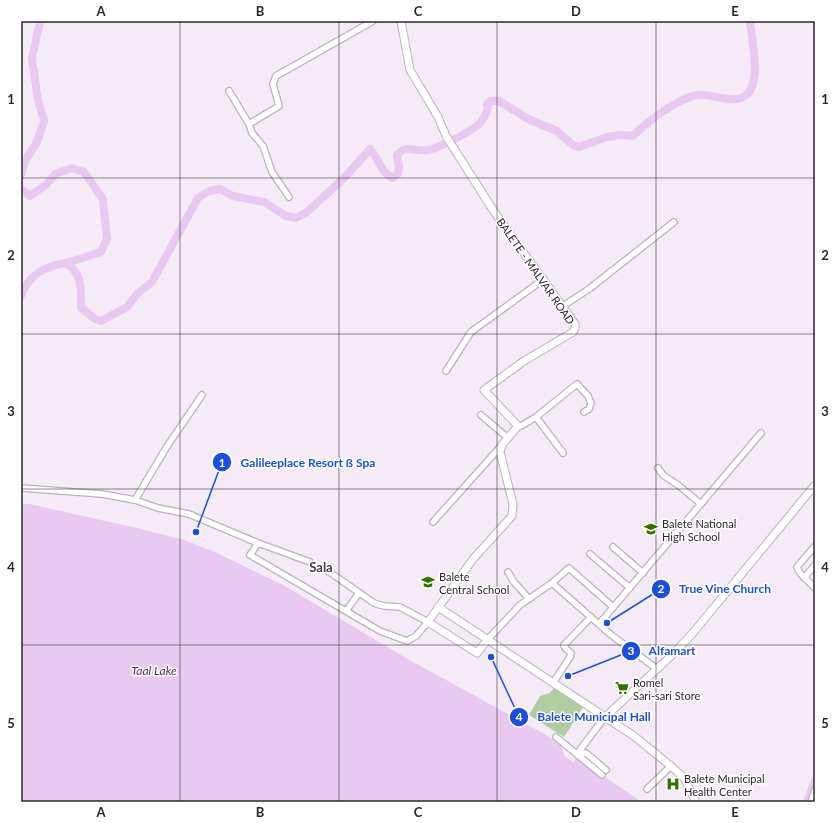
<svg xmlns="http://www.w3.org/2000/svg" width="836" height="823" font-family="Lato,sans-serif">
	<rect width="100%" height="100%" fill="#f4ebf7"/>
	<path fill="#b0cca3" d="M 554,688 L 583,707 L 564,737 L 529,715 L 540,696 L 550,693 Z"/>
	<path fill="#e9c9f1" d="M 21,504 L 29,504 L 141,529 L 184,540 L 215,552 L 283,585 L 406,658 L 548,736 C 555,741 564,746 564,756 L 573,762 L 577,758 L 600,778 L 602,775 L 642,802 L 21,802 Z"/>
	<g fill="none" stroke-linecap="round" stroke-linejoin="round">
		<path stroke="#e9c9f1" stroke-width="8" d="M 21,175 L 25,161 L 37,142 L 44,121 L 38,100 L 32,58 L 40,21
			M 21,189 L 30,196 L 47,184 L 55,174 L 72,168 L 84,172 L 103,199 L 107,239 L 101,252 C 90,255 76,261 65,263 C 44,267 29,274 21,296
			M 66,263 C 83,273 81,292 81,308 L 95,319 L 101,321 L 127,307 L 137,294 L 152,282 L 198,198 L 209,191 L 220,189 L 233,196 L 264,202 L 286,216 L 296,218 L 307,212 L 345,177 L 370,149 C 379,158 380,173 393,178 L 398,174 L 399,167 L 397,155 C 407,143 417,153 429,150 C 438,148 474,130 479,124 C 484,120 486,114 488,108 L 487,104 L 491,101 L 499,101 L 530,120 L 557,131 L 573,145 L 579,147 L 607,137 L 621,135 L 633,136 C 647,122 679,97 699,95 C 711,94 724,100 735,99 C 767,98 751,38 750,21
			M 807,802 L 815,781"/>
		<path stroke="#ccc4ce" stroke-width="5.5" stroke-dasharray="5.5 3" stroke-linecap="butt" d="M 310,562 L 328,571"/>
		<g stroke="#bbb2be" stroke-width="8">
			<path id="minor" d="M 229,91 L 249,124
				M 289,197 L 272,172 L 263,146 L 252,133 L 249,124 L 279,106 L 273,84 L 276,76 L 373,21
				M 563,306 L 589,289 L 674,222
				M 446,371 L 471,332 L 544,279
				M 481,415 L 508,438
				M 536,417 L 577,384 L 588,396 L 591,403 L 589,409 L 584,412
				M 518,426 L 521,426 L 536,417 L 563,453
				M 658,468 L 663,475 L 678,485 L 701,504
				M 21,488 L 102,494 L 135,500 L 158,508 L 189,514 L 258,543 L 310,562
				M 135,500 L 166,448 L 202,395
				M 433,522 L 502,445
				M 258,543 L 250,555 L 380,631 L 407,641 L 416,636 L 428,622 L 400,607 L 384,606 L 374,603 L 328,571
				M 815,546 L 797,567 L 800,573 L 815,588
				M 613,547 L 643,573
				M 590,554 L 630,588
				M 508,572 L 514,582 L 529,599
				M 804,578 L 815,565
				M 552,583 L 610,634 L 657,669
				M 346,611 L 359,593
				M 599,624 L 761,433
				M 488,639 L 520,605 L 552,583 L 569,568 L 613,607
				M 553,683 L 570,657 L 571,653 L 565,648 L 564,645 L 591,617
				M 556,737 L 602,775
				M 577,754 L 604,718
				M 577,754 L 586,753 L 606,770
				M 647,789 L 671,766
				M 811,802 L 815,790"/>
		</g>
		<g stroke="#bbb2be" stroke-width="9">
			<path id="major" d="M 401,21 L 410,70 L 438,117 L 446,136 L 493,210 L 575,324 L 575,328 L 573,332 L 524,361 L 484,390 L 518,426 L 502,445 L 500,452 L 513,504 L 512,516 L 473,559 L 428,622 L 477,653 L 488,639
				M 438,607 L 634,736 L 672,767 L 684,778 L 696,802
				M 604,718 L 671,656 L 692,634 L 815,485"/>
		</g>
		<use href="#minor" stroke="#fff" stroke-width="5.5"/>
		<use href="#major" stroke="#fff" stroke-width="7"/>
	</g>
	<path fill="none" stroke="#2b272c" stroke-width="1" stroke-opacity="0.55" d="M 180,21 L 180,802M 339,21 L 339,802M 497,21 L 497,802M 656,21 L 656,802M 21,178 L 815,178M 21,334 L 815,334M 21,489 L 815,489M 21,645 L 815,645"/>
	<defs>
		<g id="school-bare" transform="scale(1.08)"><path d="M0-5L7-2L0 1L-7-2ZM-4 1L0 2.5L4 1V4Q0 6-4 4Z" fill="#347000" stroke="#fff" stroke-width="2.5" paint-order="stroke"/></g>
		<g id="supermarket-bare" transform="scale(1.08)"><path d="M-6-5.5h2.5l.6 2H6L4.5 2H-2.5L-4.4-4H-6ZM-1.5 3.2a1.3 1.3 0 1 0 .1 0ZM3 3.2a1.3 1.3 0 1 0 .1 0Z" fill="#347000" stroke="#fff" stroke-width="2.5" paint-order="stroke"/></g>
		<g id="hospital-bare" transform="scale(1.08)"><path d="M-5-5h3v3.5h4V-5h3V5h-3V1.5h-4V5h-3Z" fill="#347000" stroke="#fff" stroke-width="2.5" paint-order="stroke"/></g>
	</defs>
	<g fill-rule="evenodd">
		<use href="#school-bare" x="651" y="529"/>
		<use href="#school-bare" x="428" y="582"/>
		<use href="#supermarket-bare" x="622" y="688"/>
		<use href="#hospital-bare" x="673" y="784"/>
	</g>
	<g text-anchor="middle" dominant-baseline="central" stroke-width="3" stroke-linejoin="round" paint-order="stroke">
		<g font-size="11" fill="#2b272c" stroke="#fff">
			<text transform="translate(536 271) rotate(55)">BALETE - MALVAR ROAD</text>
		</g>
		<g font-size="11" fill="#2b272c" stroke="#fff" text-anchor="start">
			<text x="662" y="523">Balete National<tspan x="662" dy="13">High School</tspan></text>
			<text x="439" y="576">Balete<tspan x="439" dy="13">Central School</tspan></text>
			<text x="633" y="682">Romel<tspan x="633" dy="13">Sari-sari Store</tspan></text>
			<text x="684" y="778">Balete Municipal<tspan x="684" dy="13">Health Center</tspan></text>
		</g>
		<g font-size="12" font-style="italic" fill="#583162" stroke="#fff">
			<text x="154" y="670">Taal Lake</text>
		</g>
		<g font-size="13" font-weight="bold" fill="#443c46" stroke="#fff">
			<text x="321" y="567">Sala</text>
		</g>
	</g>
	<path fill="none" stroke="#1d4ed8" stroke-width="1.5" d="M196 532L222 462M607 623L661 589M568 676L631 651M491 657L519 717"/>
	<g fill="#1d4ed8" stroke="#fff" stroke-width="1.5">
		<circle cx="196" cy="532" r="4"/>
		<circle cx="607" cy="623" r="4"/>
		<circle cx="568" cy="676" r="4"/>
		<circle cx="491" cy="657" r="4"/>
		<circle cx="222" cy="462" r="10"/>
		<circle cx="661" cy="589" r="10"/>
		<circle cx="631" cy="651" r="10"/>
		<circle cx="519" cy="717" r="10"/>
	</g>
	<g font-size="12" text-anchor="middle" font-weight="bold" fill="#fff">
		<text x="222" y="467">1</text>
		<text x="661" y="593">2</text>
		<text x="631" y="655">3</text>
		<text x="519" y="721">4</text>
	</g>
	<g font-size="12" text-anchor="middle" font-weight="bold" fill="#1d4ed8" stroke="#fff" stroke-width="3" stroke-linejoin="round" paint-order="stroke">
		<text x="308" y="467">Galileeplace Resort ß Spa</text>
		<text x="725" y="593">True Vine Church</text>
		<text x="672" y="655">Alfamart</text>
		<text x="594" y="721">Balete Municipal Hall</text>
	</g>
	<rect width="836" height="823" fill="none" stroke="#ffffff" stroke-width="44"/>
	<rect x="22" y="22" width="792" height="779" fill="none" stroke="#2b272c" stroke-width="1.5"/>
	<g font-size="13" text-anchor="middle" font-weight="bold" fill="#2b272c">
		<text x="101" y="16">A</text>
		<text x="260" y="16">B</text>
		<text x="418" y="16">C</text>
		<text x="576" y="16">D</text>
		<text x="735" y="16">E</text>
		<text x="11" y="104">1</text>
		<text x="825" y="104">1</text>
		<text x="11" y="260">2</text>
		<text x="825" y="260">2</text>
		<text x="11" y="416">3</text>
		<text x="825" y="416">3</text>
		<text x="11" y="572">4</text>
		<text x="825" y="572">4</text>
		<text x="11" y="728">5</text>
		<text x="825" y="728">5</text>
		<text x="101" y="817">A</text>
		<text x="260" y="817">B</text>
		<text x="418" y="817">C</text>
		<text x="576" y="817">D</text>
		<text x="735" y="817">E</text>
	</g>
</svg>
